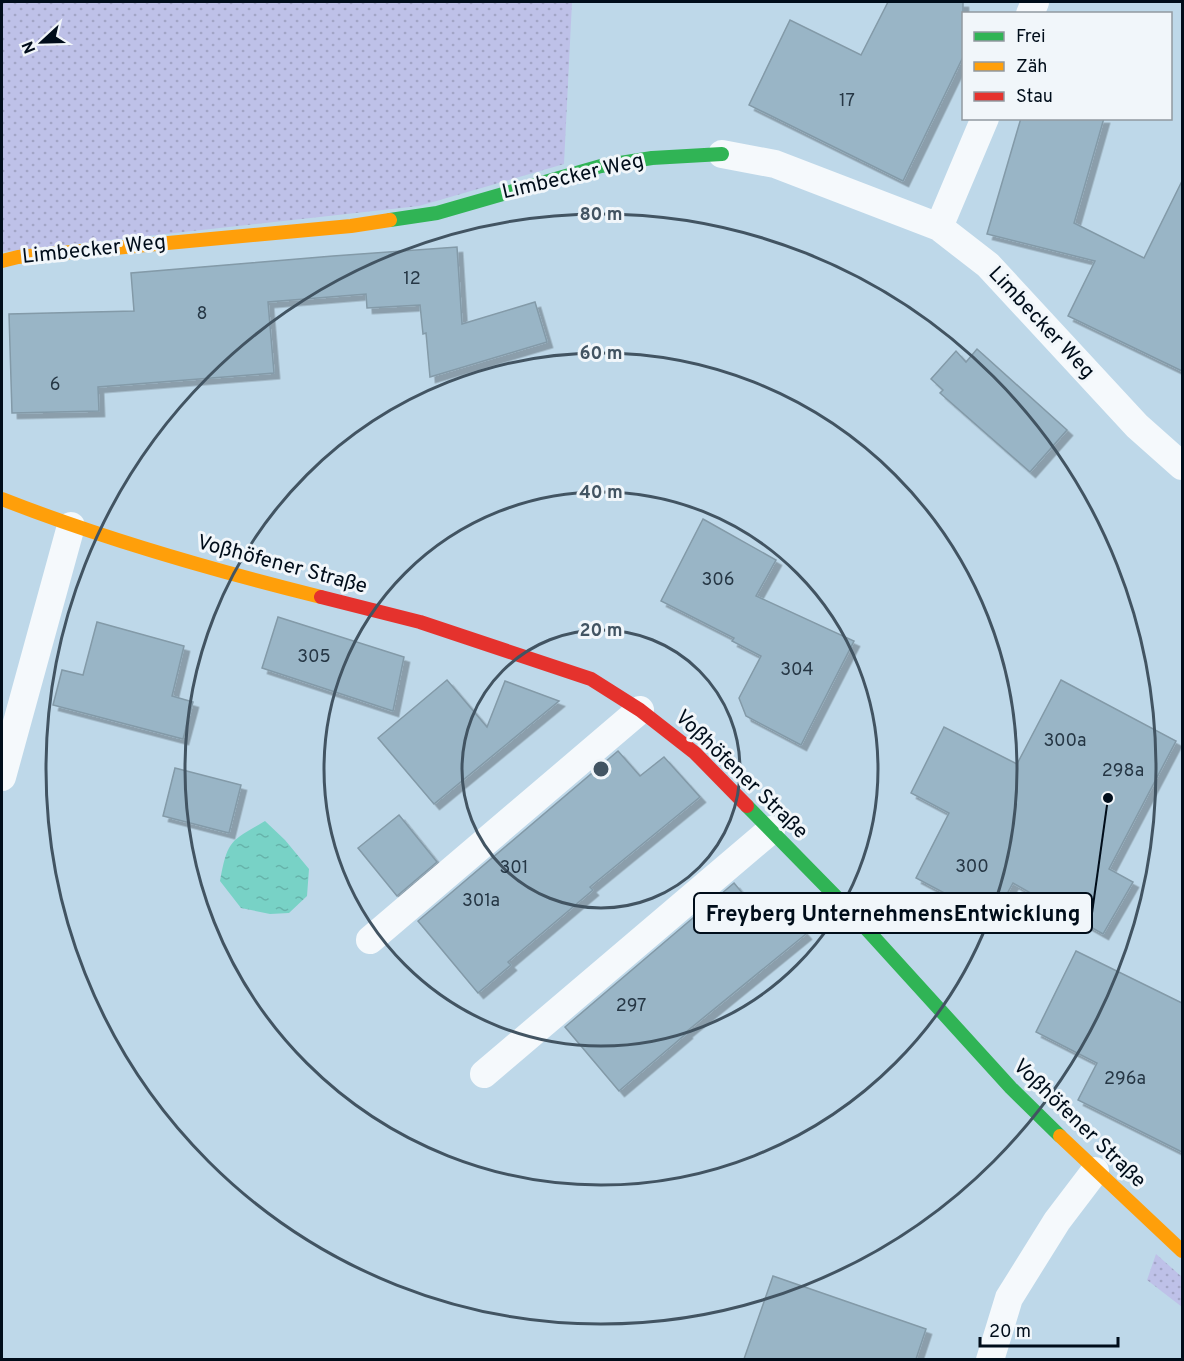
<svg xmlns="http://www.w3.org/2000/svg" width="1184" height="1361" font-family="Overpass,sans-serif">
	<defs>
		<pattern id="grass-dots" width="8" height="8" patternUnits="userSpaceOnUse" patternTransform="scale(1.5)"><rect width="8" height="8" fill="#bec1e8"/><path d="M2 2h.1M6 6h.1" fill="none" stroke="#a2a5c6" stroke-width="1.8" stroke-linecap="round"/></pattern>
		<pattern id="water-ripples" width="26" height="14" patternUnits="userSpaceOnUse" patternTransform="scale(1.5)"><rect width="26" height="14" fill="#78d2c6"/><path d="M2 4q2-2 4 0t4 0M15 11q2-2 4 0t4 0" fill="none" stroke="#66b3aa"/></pattern>
		<filter id="shadow"><feDropShadow dx="5.5" dy="5.5" stdDeviation="0" flood-color="#0004"/></filter>
	</defs>
	<rect width="100%" height="100%" fill="#bed8e9"/>
	<path fill="url(#grass-dots)" d="M 2,2 L 572,2 L 564,164 L 419,206 L 2,252 Z
		M 1156,1254 L 1182,1277 L 1182,1307 L 1147,1280 Z"/>
	<path fill="url(#water-ripples)" d="M 265,821 L 285,840 L 309,869 L 307,896 L 289,913 L 270,914 L 241,908 L 220,881 C 228,839 230,842 265,821 Z"/>
	<path fill="#99b5c6" stroke="#839aa8" stroke-width="1.5" filter="url(#shadow)" d="M 888,2 L 963,2 L 963,57 L 903,181 L 749,105 L 790,20 L 861,55 Z
		M 1021,118 L 1104,118 L 1074,223 L 1144,258 L 1182,181 L 1182,371 L 1068,316 L 1095,261 L 987,234 Z
		M 457,247 L 462,324 L 535,302 L 547,342 L 430,377 L 426,333 L 423,334 L 420,305 L 367,308 L 366,294 L 268,302 L 274,373 L 98,387 L 99,411 L 12,413 L 9,314 L 134,311 L 131,273 L 333,256 Z
		M 977,349 L 1067,430 L 1030,472 L 940,393 L 943,390 L 931,379 L 956,351 L 966,362 Z
		M 703,519 L 776,560 L 756,596 L 854,641 L 801,745 L 746,716 L 739,698 L 761,656 L 732,641 L 734,638 L 661,601 Z
		M 278,617 L 404,657 L 393,711 L 262,668 Z
		M 97,622 L 184,646 L 172,696 L 193,702 L 183,739 L 53,705 L 62,670 L 83,675 Z
		M 447,680 L 487,727 L 505,681 L 559,701 L 434,804 L 378,738 Z
		M 1061,680 L 1176,741 L 1109,869 L 1133,882 L 1103,934 L 1013,883 L 993,919 L 916,878 L 949,813 L 911,793 L 944,727 L 1017,764 Z
		M 618,751 L 640,776 L 664,757 L 700,797 L 590,887 L 593,890 L 508,962 L 511,965 L 478,993 L 418,921 Z
		M 175,768 L 241,785 L 229,833 L 163,816 Z
		M 399,815 L 437,862 L 397,896 L 358,848 Z
		M 734,883 L 754,907 L 771,893 L 806,934 L 686,1032 L 687,1033 L 619,1091 L 565,1027 Z
		M 1076,951 L 1182,1003 L 1182,1152 L 1078,1100 L 1097,1063 L 1036,1032 Z
		M 773,1276 L 926,1329 L 916,1359 L 744,1359 Z"/>
	<g fill="none" stroke-linecap="round" stroke-linejoin="round">
		<path stroke="#f5f9fc" stroke-width="28" d="M 1030,14 L 1035,2
			M 722,154 L 775,164 L 939,227 L 988,265 L 1137,426 L 1182,466
			M 939,227 L 985,118
			M 2,777 L 71,526
			M 370,940 L 640,710
			M 484,1074 L 771,830
			M 990,1360 L 1009,1298 L 1057,1221 L 1095,1171"/>
		<path stroke="#30b455" stroke-width="14" d="M 390,220 L 437,213 L 601,166 L 652,158 L 722,154
			M 747,806 L 851,912 L 1011,1088 L 1060,1136"/>
		<path stroke="#ff9f0a" stroke-width="14" d="M 2,261 L 18,257 L 351,226 L 390,220
			M 2,499 C 106,540 212,570 321,597
			M 1060,1136 L 1182,1251"/>
		<path stroke="#e5322d" stroke-width="14" d="M 321,597 L 420,622 L 591,679 L 640,710 L 695,753 L 747,806"/>
	</g>
	<g fill="none" stroke="#425462" stroke-width="3">
		<circle cx="601" cy="769" r="139"/>
		<circle cx="601" cy="769" r="277"/>
		<circle cx="601" cy="769" r="416"/>
		<circle cx="601" cy="769" r="555"/>
	</g>
	<g text-anchor="middle" dominant-baseline="central" stroke-width="6" stroke-linejoin="round" paint-order="stroke">
		<g font-size="18" fill="#263745">
			<text x="847" y="101">17</text>
			<text x="412" y="279">12</text>
			<text x="202" y="314">8</text>
			<text x="55" y="385">6</text>
			<text x="718" y="580">306</text>
			<text x="314" y="657">305</text>
			<text x="797" y="670">304</text>
			<text x="1065" y="741">300a</text>
			<text x="1123" y="771">298a</text>
			<text x="972" y="867">300</text>
			<text x="514" y="868">301</text>
			<text x="481" y="901">301a</text>
			<text x="631" y="1006">297</text>
			<text x="1125" y="1079">296a</text>
		</g>
		<g font-size="21" fill="#000d1a" stroke="#f1f6fa">
			<text transform="translate(573 177) rotate(-13)">Limbecker Weg</text>
			<text transform="translate(94 250) rotate(-6)">Limbecker Weg</text>
			<text transform="translate(1041 323) rotate(47)">Limbecker Weg</text>
			<text transform="translate(282 565) rotate(15)">Voßhöfener Straße</text>
			<text transform="translate(741 775) rotate(44)">Voßhöfener Straße</text>
			<text transform="translate(1079 1124) rotate(44)">Voßhöfener Straße</text>
		</g>
	</g>
	<circle cx="601" cy="769" r="9" fill="#425462" stroke="#f1f6fa" stroke-width="3"/>
	<g font-size="18" text-anchor="middle" font-weight="bold" fill="#425462" stroke="#f1f6fa" stroke-width="6" stroke-linejoin="round" paint-order="stroke">
		<text x="601" y="220">80 m</text>
		<text x="601" y="359">60 m</text>
		<text x="601" y="498">40 m</text>
		<text x="601" y="636">20 m</text>
	</g>
	<path fill="none" stroke="#000d1a" stroke-width="2" d="M1108 798L1092 913"/>
	<circle fill="#000d1a" stroke="#f1f6fa" stroke-width="2" cx="1108" cy="798" r="6"/>
	<rect fill="#f1f6fa" stroke="#000d1a" stroke-width="2" x="694" y="893" width="398" height="40" rx="6"/>
	<g font-size="22" text-anchor="middle" font-weight="bold" fill="#000d1a">
		<text x="893" y="921">Freyberg UnternehmensEntwicklung</text>
	</g>
	<rect width="1184" height="1361" fill="none" stroke="#000d1a" stroke-width="6"/>
	<rect x="962" y="12" width="210" height="108" fill="#f1f6fa" stroke="#9199a0" stroke-width="1.5"/>
	<rect x="974" y="32" width="30" height="9" fill="#30b455" stroke="#9199a0" stroke-width="1.5"/>
	<text x="1016" y="42" font-size="18" fill="#000d1a">Frei</text>
	<rect x="974" y="62" width="30" height="9" fill="#ff9f0a" stroke="#9199a0" stroke-width="1.5"/>
	<text x="1016" y="72" font-size="18" fill="#000d1a">Zäh</text>
	<rect x="974" y="92" width="30" height="9" fill="#e5322d" stroke="#9199a0" stroke-width="1.5"/>
	<text x="1016" y="102" font-size="18" fill="#000d1a">Stau</text>
	<g transform="translate(42 42) rotate(248)" stroke="#f1f6fa" stroke-width="4.5" paint-order="stroke">
	<path d="M0-4.5L10 22L0 15L-10 22Z" fill="#000d1a"/>
	<text y="-9" font-size="16" font-weight="bold" text-anchor="middle" fill="#000d1a">N</text>
	</g>
	<path d="M980 1337v9h138v-9" fill="none" stroke="#000d1a" stroke-width="3"/>
	<text x="989" y="1337" font-size="18" fill="#000d1a" stroke="#f1f6fa" stroke-width="4.5" paint-order="stroke">20 m</text>
</svg>
